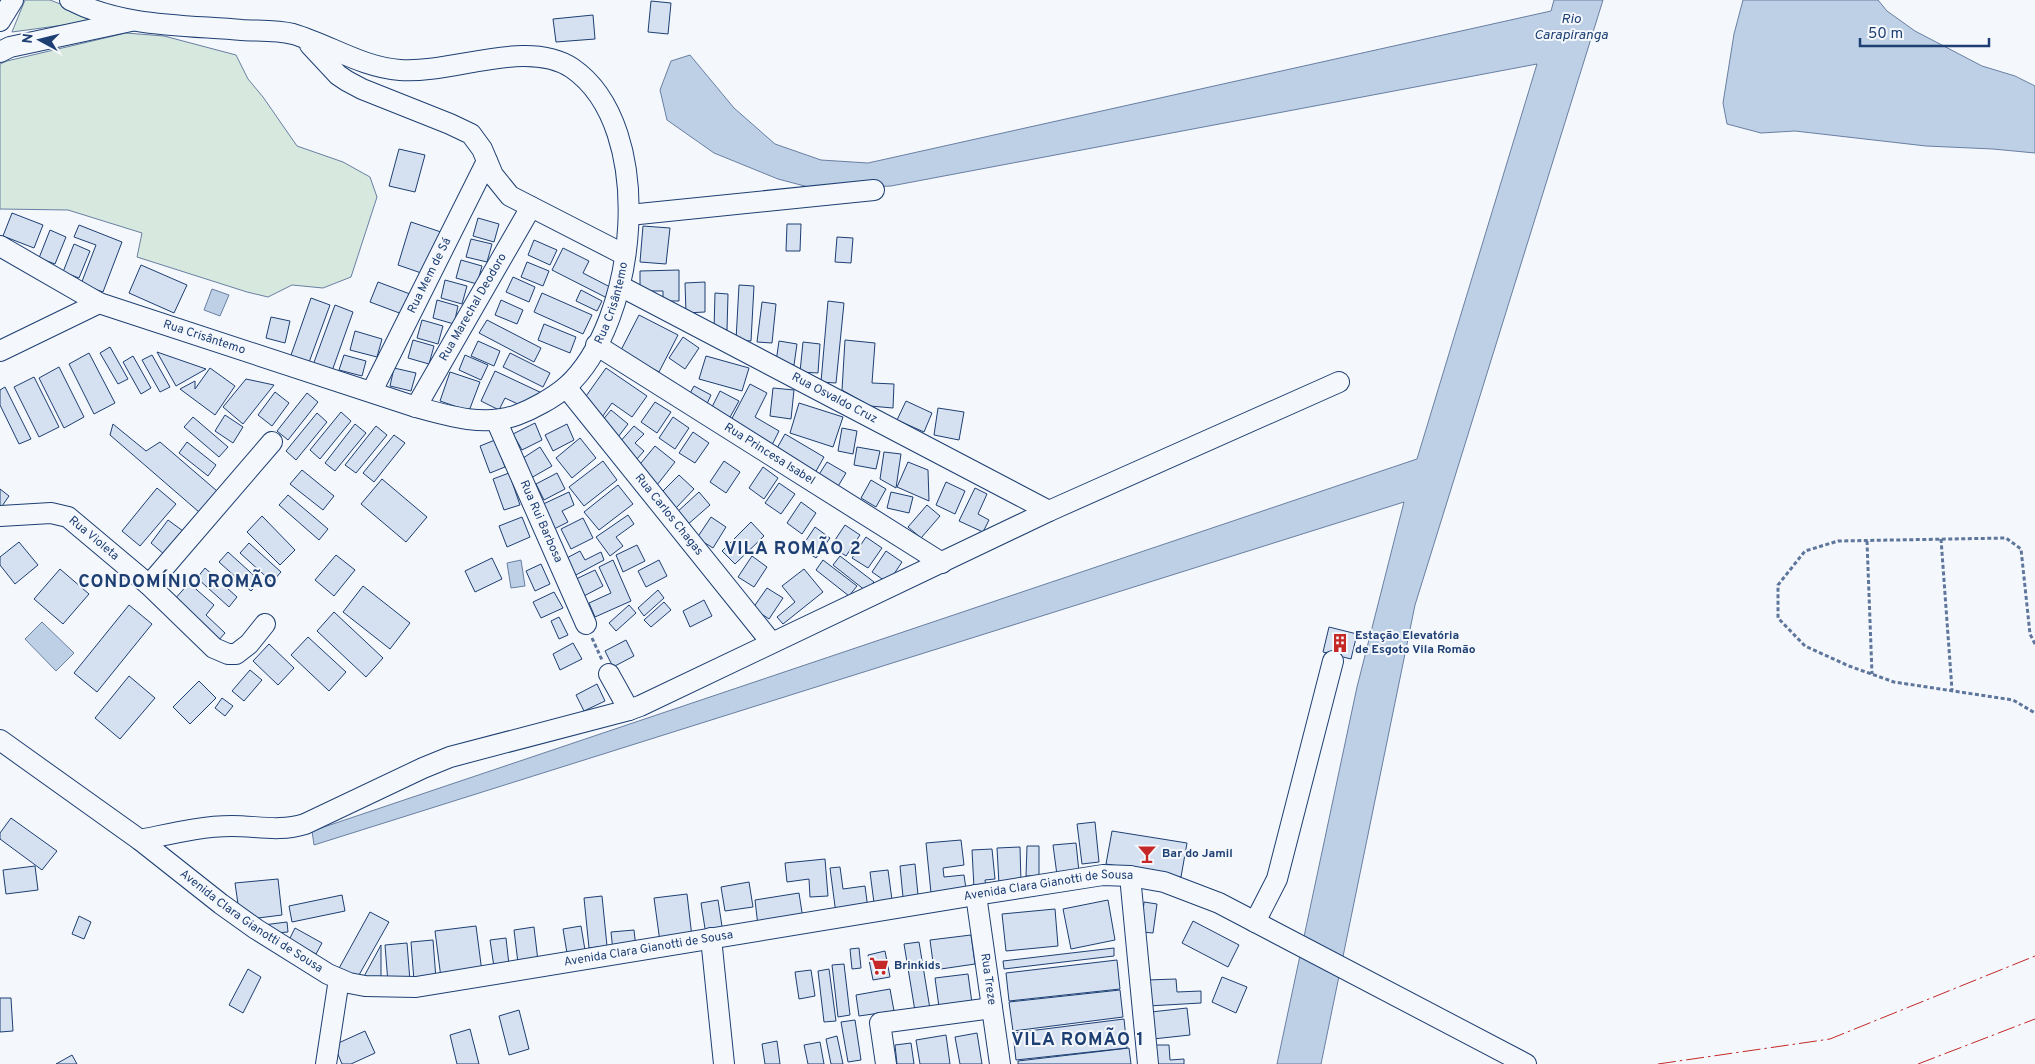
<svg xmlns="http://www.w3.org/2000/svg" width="2035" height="1064" font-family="Overpass,sans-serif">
	<rect width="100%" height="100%" fill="#f4f7fb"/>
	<path fill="#d7e8df" stroke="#687fa3" d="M 25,0 L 50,0 L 101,20 L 12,32 Z
		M 126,33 L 164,36 L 236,55 L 248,79 L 263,97 L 297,146 L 343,162 L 370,177 L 377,197 L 351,277 L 323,288 L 292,285 L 268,297 L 247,292 L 137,257 L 142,233 L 68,210 L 0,209 L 0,64 L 7,61 Z"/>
	<path fill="#bed0e5" stroke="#687fa3" d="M 1554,0 L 1603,0 L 1415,605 L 1321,1064 L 1277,1064 L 1357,687 L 1404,502 L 314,845 L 312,831 L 1417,459 L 1537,64 L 891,186 L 816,189 L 778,179 L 714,153 L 667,120 L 660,90 L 671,61 L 690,55 L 734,108 L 775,144 L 821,160 L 868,163 L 1551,11 Z
		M 1743,0 L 1878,0 L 1887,11 L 1915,31 L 1982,66 L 2015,76 L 2035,86 L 2035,153 L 1993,149 L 1926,146 L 1795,131 L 1761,133 L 1727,124 L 1723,103 L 1734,34 Z
		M 212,289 L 229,295 L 220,316 L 204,310 Z
		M 521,560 L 525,586 L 511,588 L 507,563 Z
		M 42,622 L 74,653 L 56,671 L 25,639 Z"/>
	<path fill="#d5e0f0" stroke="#1d3f73" d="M 651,1 L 671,3 L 668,34 L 648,32 Z
		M 593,15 L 595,39 L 556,42 L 553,19 Z
		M 399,149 L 425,155 L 415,192 L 389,186 Z
		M 12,213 L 43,225 L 34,248 L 3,236 Z
		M 478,218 L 499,224 L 494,242 L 473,236 Z
		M 411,222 L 441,232 L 427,275 L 398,265 Z
		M 787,224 L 801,224 L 800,251 L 786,251 Z
		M 79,225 L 122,242 L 103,292 L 81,284 L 96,245 L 74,237 Z
		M 643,226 L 670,228 L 666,264 L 640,262 Z
		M 50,230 L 66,237 L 55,264 L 39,258 Z
		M 837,237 L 853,238 L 851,263 L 835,262 Z
		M 471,239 L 492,244 L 487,262 L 466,257 Z
		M 534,240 L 557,250 L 550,265 L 528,255 Z
		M 74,244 L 90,251 L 79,278 L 63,272 Z
		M 563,248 L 589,261 L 583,273 L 612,288 L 607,298 L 552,270 Z
		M 461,260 L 482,266 L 477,284 L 456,278 Z
		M 527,262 L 549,271 L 543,286 L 521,277 Z
		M 141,265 L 187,285 L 174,313 L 129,293 Z
		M 679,270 L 679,301 L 663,301 L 663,291 L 640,291 L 640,271 Z
		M 513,277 L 535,287 L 529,302 L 506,292 Z
		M 445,280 L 467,286 L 462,304 L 441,298 Z
		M 378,282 L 410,294 L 402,314 L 370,302 Z
		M 705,282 L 705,312 L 686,313 L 685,283 Z
		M 739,285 L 754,286 L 751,341 L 736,340 Z
		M 581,290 L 602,301 L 597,311 L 576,301 Z
		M 542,293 L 592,315 L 583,334 L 534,312 Z
		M 715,293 L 728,294 L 727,330 L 714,330 Z
		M 311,298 L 330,305 L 308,365 L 290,358 Z
		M 437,300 L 458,306 L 454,324 L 433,318 Z
		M 501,300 L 523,310 L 517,324 L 495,315 Z
		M 828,301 L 844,303 L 836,383 L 821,382 Z
		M 762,302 L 776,304 L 772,343 L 757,342 Z
		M 335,305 L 353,312 L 332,371 L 313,365 Z
		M 639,315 L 678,335 L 659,372 L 620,352 Z
		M 271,317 L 290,321 L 285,343 L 266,338 Z
		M 422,320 L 443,326 L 438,344 L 417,338 Z
		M 487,320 L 541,348 L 534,362 L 479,333 Z
		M 544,324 L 576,337 L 570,353 L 538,340 Z
		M 355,331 L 382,339 L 377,357 L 350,350 Z
		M 683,337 L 699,348 L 685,369 L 669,358 Z
		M 413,340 L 434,346 L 429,364 L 408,358 Z
		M 845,340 L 875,343 L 872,383 L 894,384 L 893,408 L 870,406 L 842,390 Z
		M 478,341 L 500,351 L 494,366 L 471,356 Z
		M 779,341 L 797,344 L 794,365 L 776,362 Z
		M 803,342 L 820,344 L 818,373 L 800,372 Z
		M 110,347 L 128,379 L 118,384 L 100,353 Z
		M 157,352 L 206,369 L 176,386 Z
		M 89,353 L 115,403 L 94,414 L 69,364 Z
		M 510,353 L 550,373 L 543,387 L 503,367 Z
		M 152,355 L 170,387 L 160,392 L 142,360 Z
		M 344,355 L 366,361 L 362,376 L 339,370 Z
		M 465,355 L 488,365 L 481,380 L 459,370 Z
		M 133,356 L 151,388 L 141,394 L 123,362 Z
		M 706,356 L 749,368 L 742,391 L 699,379 Z
		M 59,367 L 84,417 L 64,428 L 39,378 Z
		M 210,368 L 235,386 L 215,415 L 180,389 L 195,381 L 195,389 Z
		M 394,368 L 416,373 L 411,391 L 390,386 Z
		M 606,368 L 647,396 L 632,417 L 612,403 L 600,420 L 584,399 Z
		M 495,371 L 544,394 L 522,406 L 505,398 L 499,410 L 481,401 Z
		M 450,372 L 480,382 L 469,411 L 440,401 Z
		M 34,377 L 59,427 L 39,437 L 14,387 Z
		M 246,379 L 274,385 L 243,424 L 223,407 Z
		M 750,384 L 767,393 L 755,417 L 779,431 L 771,447 L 729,424 Z
		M 694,386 L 711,395 L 706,406 L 688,397 Z
		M 5,387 L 31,439 L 19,444 L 0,405 L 0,390 Z
		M 773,388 L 794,390 L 791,419 L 770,416 Z
		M 720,391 L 739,401 L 729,419 L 711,409 Z
		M 275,392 L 289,403 L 272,426 L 258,415 Z
		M 307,393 L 318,402 L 288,440 L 277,431 Z
		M 906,401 L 932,413 L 924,432 L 897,420 Z
		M 655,402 L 671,412 L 657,433 L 641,422 Z
		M 799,403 L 843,417 L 833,447 L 790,433 Z
		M 938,408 L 964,412 L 959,440 L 934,435 Z
		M 611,410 L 628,424 L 618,437 L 601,422 Z
		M 341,412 L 351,421 L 320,459 L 310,450 Z
		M 317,413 L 327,422 L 296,460 L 286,451 Z
		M 225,415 L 243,427 L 233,443 L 215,431 Z
		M 193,417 L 228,447 L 219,457 L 184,427 Z
		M 673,417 L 689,428 L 675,449 L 659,438 Z
		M 535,423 L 542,440 L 522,450 L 513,434 Z
		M 113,424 L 146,451 L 160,442 L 217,491 L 199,512 L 110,435 Z
		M 355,424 L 366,433 L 335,471 L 325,463 Z
		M 567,424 L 574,440 L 553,451 L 545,435 Z
		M 376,426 L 387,435 L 356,473 L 345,465 Z
		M 634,426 L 644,434 L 635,443 L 644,451 L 636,460 L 618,444 Z
		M 842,428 L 857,431 L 853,454 L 838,451 Z
		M 693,432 L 709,443 L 695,463 L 679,453 Z
		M 785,434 L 824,457 L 815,473 L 776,450 Z
		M 394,435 L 405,443 L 374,482 L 363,473 Z
		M 580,438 L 596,458 L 572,478 L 556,458 Z
		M 495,440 L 505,467 L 490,473 L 480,446 Z
		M 187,442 L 216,465 L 208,476 L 179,453 Z
		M 655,446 L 675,462 L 657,485 L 636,469 Z
		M 540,447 L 552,466 L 531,478 L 520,460 Z
		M 857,447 L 880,451 L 876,469 L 854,465 Z
		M 884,452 L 901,454 L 896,488 L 880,479 Z
		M 603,461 L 617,480 L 584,506 L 569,487 Z
		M 724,461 L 740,472 L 726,493 L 710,482 Z
		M 827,462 L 846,473 L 837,488 L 818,476 Z
		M 908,462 L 928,470 L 929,501 L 897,487 Z
		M 763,467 L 778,478 L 764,499 L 749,488 Z
		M 302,470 L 334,496 L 323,510 L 290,484 Z
		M 509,473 L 520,505 L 504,510 L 493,479 Z
		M 557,473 L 565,489 L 544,500 L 536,484 Z
		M 679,475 L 694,489 L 675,509 L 660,494 Z
		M 382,479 L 427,517 L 406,542 L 361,504 Z
		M 871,480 L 886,489 L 876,507 L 861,498 Z
		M 946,482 L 965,491 L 955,514 L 936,505 Z
		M 779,483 L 795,494 L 781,514 L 765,503 Z
		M 618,485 L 633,504 L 599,530 L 584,512 Z
		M 157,488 L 176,504 L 140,546 L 122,531 Z
		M 975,488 L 987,494 L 978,514 L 989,520 L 983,532 L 959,521 Z
		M 0,489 L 9,496 L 0,509 Z
		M 569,492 L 574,505 L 562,511 L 568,522 L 550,531 L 539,506 Z
		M 699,492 L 710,505 L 686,526 L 675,514 Z
		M 891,492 L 913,497 L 909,513 L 887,508 Z
		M 288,495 L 328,529 L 319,540 L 279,505 Z
		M 801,502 L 816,513 L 802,534 L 787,523 Z
		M 927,505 L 940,516 L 921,538 L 908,527 Z
		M 628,515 L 634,524 L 616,537 L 623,546 L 610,556 L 596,537 Z
		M 262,516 L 295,550 L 280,565 L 247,532 Z
		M 522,517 L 530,537 L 507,547 L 499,526 Z
		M 711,517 L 726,527 L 713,548 L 697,538 Z
		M 583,518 L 593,538 L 571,549 L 561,529 Z
		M 168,520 L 183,531 L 165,555 L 151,543 Z
		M 751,522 L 764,536 L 735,564 L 722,551 Z
		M 845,525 L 860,535 L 846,556 L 831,546 Z
		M 815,527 L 830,538 L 816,558 L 801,548 Z
		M 866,537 L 882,548 L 868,568 L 852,558 Z
		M 19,542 L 38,565 L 15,584 L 0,565 L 0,557 Z
		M 249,543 L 281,572 L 272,582 L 240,553 Z
		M 637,545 L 645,561 L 623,572 L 616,555 Z
		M 580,551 L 585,560 L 601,552 L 604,560 L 574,576 L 565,559 Z
		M 886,551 L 902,562 L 888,583 L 872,572 Z
		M 228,552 L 260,581 L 251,591 L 219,562 Z
		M 336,555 L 355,570 L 334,596 L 315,580 Z
		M 752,556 L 767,567 L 754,587 L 738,577 Z
		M 840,556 L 874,582 L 866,591 L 833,565 Z
		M 492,558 L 502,579 L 475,592 L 465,571 Z
		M 613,560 L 631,601 L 595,617 L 589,603 L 611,593 L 599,567 Z
		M 659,560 L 667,576 L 646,587 L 638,571 Z
		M 823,560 L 857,586 L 849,596 L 816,570 Z
		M 541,564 L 550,584 L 535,591 L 526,571 Z
		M 205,568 L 237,597 L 229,607 L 197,578 Z
		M 60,569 L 89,594 L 63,624 L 34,599 Z
		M 804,569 L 823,592 L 783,624 L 777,617 L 795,602 L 782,586 Z
		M 595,570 L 603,586 L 582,597 L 574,580 Z
		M 189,583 L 214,605 L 206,615 L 225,633 L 218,641 L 174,600 Z
		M 363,586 L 410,623 L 390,649 L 343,612 Z
		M 767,588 L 783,598 L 769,619 L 753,608 Z
		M 658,590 L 664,598 L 644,616 L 638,608 Z
		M 554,592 L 563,608 L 541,618 L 533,602 Z
		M 704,600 L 712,616 L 690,627 L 683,611 Z
		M 664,602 L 671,610 L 651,627 L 644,620 Z
		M 129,605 L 152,624 L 97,692 L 74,673 Z
		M 629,605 L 636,613 L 616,631 L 609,623 Z
		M 334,612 L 383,658 L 366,677 L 317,631 Z
		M 559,617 L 568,635 L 559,639 L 551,621 Z
		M 1329,627 L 1357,634 L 1351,659 L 1323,652 Z
		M 308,637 L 346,672 L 329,691 L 291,655 Z
		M 626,640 L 634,656 L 613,667 L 605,651 Z
		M 573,643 L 582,659 L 560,670 L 553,654 Z
		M 269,644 L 294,668 L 278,685 L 253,661 Z
		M 250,670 L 262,680 L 244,701 L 232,691 Z
		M 129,676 L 155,698 L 120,739 L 95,718 Z
		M 199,681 L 216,698 L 190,724 L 173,707 Z
		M 597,684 L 605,701 L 584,711 L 576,695 Z
		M 222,698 L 233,706 L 225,716 L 215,708 Z
		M 11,818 L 57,851 L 42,870 L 0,839 L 0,833 Z
		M 1095,822 L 1099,862 L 1082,864 L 1077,824 Z
		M 1112,831 L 1187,843 L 1181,877 L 1106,864 Z
		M 961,840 L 964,865 L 943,868 L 944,877 L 964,875 L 966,889 L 931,893 L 926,843 Z
		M 1076,843 L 1079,872 L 1057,875 L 1053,845 Z
		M 1027,846 L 1039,846 L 1039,876 L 1026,876 Z
		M 1020,847 L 1021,883 L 999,884 L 997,848 Z
		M 992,849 L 995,879 L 985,880 L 986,887 L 974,888 L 972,850 Z
		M 825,859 L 828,896 L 810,897 L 809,879 L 787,882 L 785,863 Z
		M 915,864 L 918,895 L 903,897 L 900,866 Z
		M 35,866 L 38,890 L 6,894 L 3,870 Z
		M 840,867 L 843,889 L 865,886 L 868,909 L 836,914 L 830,868 Z
		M 888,870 L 892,900 L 874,903 L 870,872 Z
		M 278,879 L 282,915 L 258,918 L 238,904 L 235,883 Z
		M 749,882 L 753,907 L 725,911 L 721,887 Z
		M 799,893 L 803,919 L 758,926 L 755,900 Z
		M 687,894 L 692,937 L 660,942 L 654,898 Z
		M 342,895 L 345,911 L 292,922 L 289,906 Z
		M 602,896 L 607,946 L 589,948 L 584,898 Z
		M 718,900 L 723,933 L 706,935 L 701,903 Z
		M 1108,900 L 1115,940 L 1071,949 L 1063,909 Z
		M 1144,902 L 1157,904 L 1153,933 L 1141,932 Z
		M 1055,909 L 1058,946 L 1006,951 L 1002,914 Z
		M 370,912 L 389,922 L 355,982 L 337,972 Z
		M 79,916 L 91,922 L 84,939 L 72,934 Z
		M 1193,921 L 1239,945 L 1228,967 L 1182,943 Z
		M 287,922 L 288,932 L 275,933 L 263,925 Z
		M 476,926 L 482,972 L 441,978 L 435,931 Z
		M 581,926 L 585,950 L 567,953 L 563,929 Z
		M 534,927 L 538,961 L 518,963 L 514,930 Z
		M 295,928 L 322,943 L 316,954 L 289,940 Z
		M 634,930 L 636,948 L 613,951 L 611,932 Z
		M 971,935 L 975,964 L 934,970 L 930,940 Z
		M 506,938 L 509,965 L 494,967 L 490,940 Z
		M 433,940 L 436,979 L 414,981 L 411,942 Z
		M 919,942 L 930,1009 L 915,1011 L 904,944 Z
		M 407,943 L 410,981 L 388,983 L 385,945 Z
		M 381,945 L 381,981 L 361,982 Z
		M 859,948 L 861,968 L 852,969 L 850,949 Z
		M 1114,948 L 1114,956 L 1004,969 L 1003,961 Z
		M 885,951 L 890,977 L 873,980 L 868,955 Z
		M 1117,960 L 1120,989 L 1009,1001 L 1006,973 Z
		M 844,964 L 850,1015 L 838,1017 L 832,965 Z
		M 248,969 L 261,977 L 243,1013 L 229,1005 Z
		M 829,969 L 836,1021 L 824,1022 L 818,971 Z
		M 811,970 L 815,996 L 799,999 L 795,972 Z
		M 968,974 L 972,1003 L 939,1007 L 935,978 Z
		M 1222,977 L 1247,987 L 1236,1013 L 1212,1002 Z
		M 1176,979 L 1177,992 L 1201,991 L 1201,1003 L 1148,1006 L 1147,980 Z
		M 890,989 L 894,1011 L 859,1016 L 856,995 Z
		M 1120,990 L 1123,1017 L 1013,1031 L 1009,1002 Z
		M 0,998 L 11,998 L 13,1031 L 0,1032 Z
		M 1187,1008 L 1190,1035 L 1153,1039 L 1151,1012 Z
		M 519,1010 L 529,1049 L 509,1055 L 499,1016 Z
		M 1124,1019 L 1127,1048 L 1016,1060 L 1013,1033 Z
		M 855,1020 L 861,1060 L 848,1062 L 841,1022 Z
		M 470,1029 L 479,1064 L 457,1064 L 450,1035 Z
		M 365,1031 L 375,1053 L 351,1064 L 342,1064 L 334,1045 Z
		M 977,1033 L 982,1064 L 960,1064 L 955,1037 Z
		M 946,1035 L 950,1064 L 920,1064 L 916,1040 Z
		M 837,1036 L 843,1064 L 831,1064 L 826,1039 Z
		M 777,1041 L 780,1064 L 765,1064 L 762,1044 Z
		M 820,1042 L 824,1064 L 808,1064 L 804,1045 Z
		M 911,1043 L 914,1064 L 897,1064 L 895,1045 Z
		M 1155,1045 L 1169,1045 L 1170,1060 L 1184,1059 L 1184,1064 L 1156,1064 Z
		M 1129,1048 L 1131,1064 L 1018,1064 L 1018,1061 Z
		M 72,1055 L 77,1064 L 56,1064 Z"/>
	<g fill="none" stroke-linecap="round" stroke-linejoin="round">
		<g stroke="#1d3f73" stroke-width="22">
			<g id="minor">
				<path d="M 0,21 L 13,0"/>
				<path d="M 310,45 L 338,75 L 347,81 L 362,89 L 450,124 L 471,134 L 482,149 L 493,175 L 510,196 L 625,255"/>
				<path d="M 0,52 L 10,47 L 131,21"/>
				<path d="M 629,215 L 874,190"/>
				<path id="s1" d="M 0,246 L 99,303 L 416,407 C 448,416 485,427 517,415 C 533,409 553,398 566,387 C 638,323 658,127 572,68 C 527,38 452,74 400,70 C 361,67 330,45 293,34 C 277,30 258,31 242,30 C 184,25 122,27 70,0"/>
				<path id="s2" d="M 620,286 L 1049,511"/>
				<path id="s3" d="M 596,345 L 942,563"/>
				<path d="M 0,351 L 99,303"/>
				<path id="s4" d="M 566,387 L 771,642"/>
				<path id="s5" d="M 372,391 L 487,161"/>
				<path id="s6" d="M 416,407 L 531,207"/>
				<path id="s7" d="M 496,420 L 586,624"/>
				<path id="s8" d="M 0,516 L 51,513 L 68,517 L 149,585 L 214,648 L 228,654 L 236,654 L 249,644 L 265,624"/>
				<path d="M 149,585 L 272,442"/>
				<path d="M 609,674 L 629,710 L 640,706 L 1049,511 L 1339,382"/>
				<path id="s9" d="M 0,740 L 140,840 L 221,904 L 256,929 L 328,974 L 349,983 L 365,986 L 416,987 L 976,895 L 1103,875 L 1130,876 L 1164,882 L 1219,903 L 1526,1064"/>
				<path d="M 140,840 C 170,834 200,826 232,826 C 257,826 280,832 305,824 L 423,768 L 450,757 L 629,710"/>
				<path d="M 1130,876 L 1148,1064"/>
				<path id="s10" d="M 976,895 L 1000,1064"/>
				<path d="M 1255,922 L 1277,879 L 1333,661"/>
				<path d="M 711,938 L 724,1064"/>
				<path d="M 326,1064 L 339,979"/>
				<path d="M 886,1064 L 880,1023 L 992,1008"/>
			</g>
		</g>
		<path stroke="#5e769c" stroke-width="3" stroke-dasharray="4 2.5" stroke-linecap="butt" d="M 1941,539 L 1952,690
			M 1867,541 L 1872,674
			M 592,638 L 602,660
			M 2035,644 L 2030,634 L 2021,549 L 2006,538 L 1838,541 L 1805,551 L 1778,585 L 1778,618 L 1805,646 L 1849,666 L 1894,682 L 2013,700 L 2035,713"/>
		<use href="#minor" stroke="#f4f7fb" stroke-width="20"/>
		<path stroke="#c62828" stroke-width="1" stroke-dasharray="18 4 2.5 4" stroke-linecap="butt" d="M 1658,1064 L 1830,1039 L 2035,956
			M 1918,1064 L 2035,1019"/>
	</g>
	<defs>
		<g id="building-bare" transform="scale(1.5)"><path d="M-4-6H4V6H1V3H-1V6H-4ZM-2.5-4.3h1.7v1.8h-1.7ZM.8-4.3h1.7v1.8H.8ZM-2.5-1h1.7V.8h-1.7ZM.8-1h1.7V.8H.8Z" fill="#c62828" stroke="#f4f7fb" stroke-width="2.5" paint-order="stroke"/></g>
		<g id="bar-bare" transform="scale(1.5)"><path d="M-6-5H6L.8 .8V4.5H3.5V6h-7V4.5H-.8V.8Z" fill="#c62828" stroke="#f4f7fb" stroke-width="2.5" paint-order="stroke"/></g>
		<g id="supermarket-bare" transform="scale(1.5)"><path d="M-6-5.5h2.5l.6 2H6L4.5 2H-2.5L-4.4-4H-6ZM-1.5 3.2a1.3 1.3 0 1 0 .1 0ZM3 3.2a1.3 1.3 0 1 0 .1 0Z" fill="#c62828" stroke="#f4f7fb" stroke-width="2.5" paint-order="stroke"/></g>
	</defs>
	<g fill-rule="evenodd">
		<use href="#building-bare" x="1340" y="643"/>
		<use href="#bar-bare" x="1147" y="854"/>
		<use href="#supermarket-bare" x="879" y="966"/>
	</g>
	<g text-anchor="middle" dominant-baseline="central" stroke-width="4" stroke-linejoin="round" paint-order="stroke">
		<g font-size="12" fill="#1d3f73" stroke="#f4f7fb">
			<text stroke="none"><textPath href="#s5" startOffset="129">Rua Mem de Sá</textPath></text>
			<text stroke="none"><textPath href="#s1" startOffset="705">Rua Crisântemo</textPath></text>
			<text stroke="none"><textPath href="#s6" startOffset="115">Rua Marechal Deodoro</textPath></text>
			<text stroke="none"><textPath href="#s1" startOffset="225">Rua Crisântemo</textPath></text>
			<text stroke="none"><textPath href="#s2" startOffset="242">Rua Osvaldo Cruz</textPath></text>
			<text stroke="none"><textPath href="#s3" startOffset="205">Rua Princesa Isabel</textPath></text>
			<text stroke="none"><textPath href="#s4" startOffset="164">Rua Carlos Chagas</textPath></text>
			<text stroke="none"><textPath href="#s7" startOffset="111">Rua Rui Barbosa</textPath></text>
			<text stroke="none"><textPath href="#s8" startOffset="102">Rua Violeta</textPath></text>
			<text stroke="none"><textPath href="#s9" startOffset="1134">Avenida Clara Gianotti de Sousa</textPath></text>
			<text stroke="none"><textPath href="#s9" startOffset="310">Avenida Clara Gianotti de Sousa</textPath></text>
			<text stroke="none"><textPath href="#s9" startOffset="729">Avenida Clara Gianotti de Sousa</textPath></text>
			<text stroke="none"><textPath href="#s10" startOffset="85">Rua Treze</textPath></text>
		</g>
		<g font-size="12" font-weight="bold" fill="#1d3f73" stroke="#f4f7fb" text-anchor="start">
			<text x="1355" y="636">Estação Elevatória<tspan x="1355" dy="14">de Esgoto Vila Romão</tspan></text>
			<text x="1162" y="854">Bar do Jamil</text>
			<text x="894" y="966">Brinkids</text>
		</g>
		<g font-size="14" font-style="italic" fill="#1d3f73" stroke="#f4f7fb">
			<text x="1571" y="19">Rio<tspan x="1571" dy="16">Carapiranga</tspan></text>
		</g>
		<g font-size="18" font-weight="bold" letter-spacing="1" fill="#1d3f73" stroke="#f4f7fb">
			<text x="793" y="549">VILA ROMÃO 2</text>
			<text x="178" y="582">CONDOMÍNIO ROMÃO</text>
			<text x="1078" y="1040">VILA ROMÃO 1</text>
		</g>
	</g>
	<g transform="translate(40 40) rotate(277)" stroke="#f4f7fb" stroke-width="4" paint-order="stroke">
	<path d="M0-4L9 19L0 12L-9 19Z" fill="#1d3f73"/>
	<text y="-8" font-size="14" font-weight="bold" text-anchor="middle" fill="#1d3f73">N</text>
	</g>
	<path d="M1860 38v8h129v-8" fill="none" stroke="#1d3f73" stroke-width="2.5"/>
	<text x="1868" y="38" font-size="15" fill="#1d3f73" stroke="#f4f7fb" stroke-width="4" paint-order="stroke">50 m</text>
</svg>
